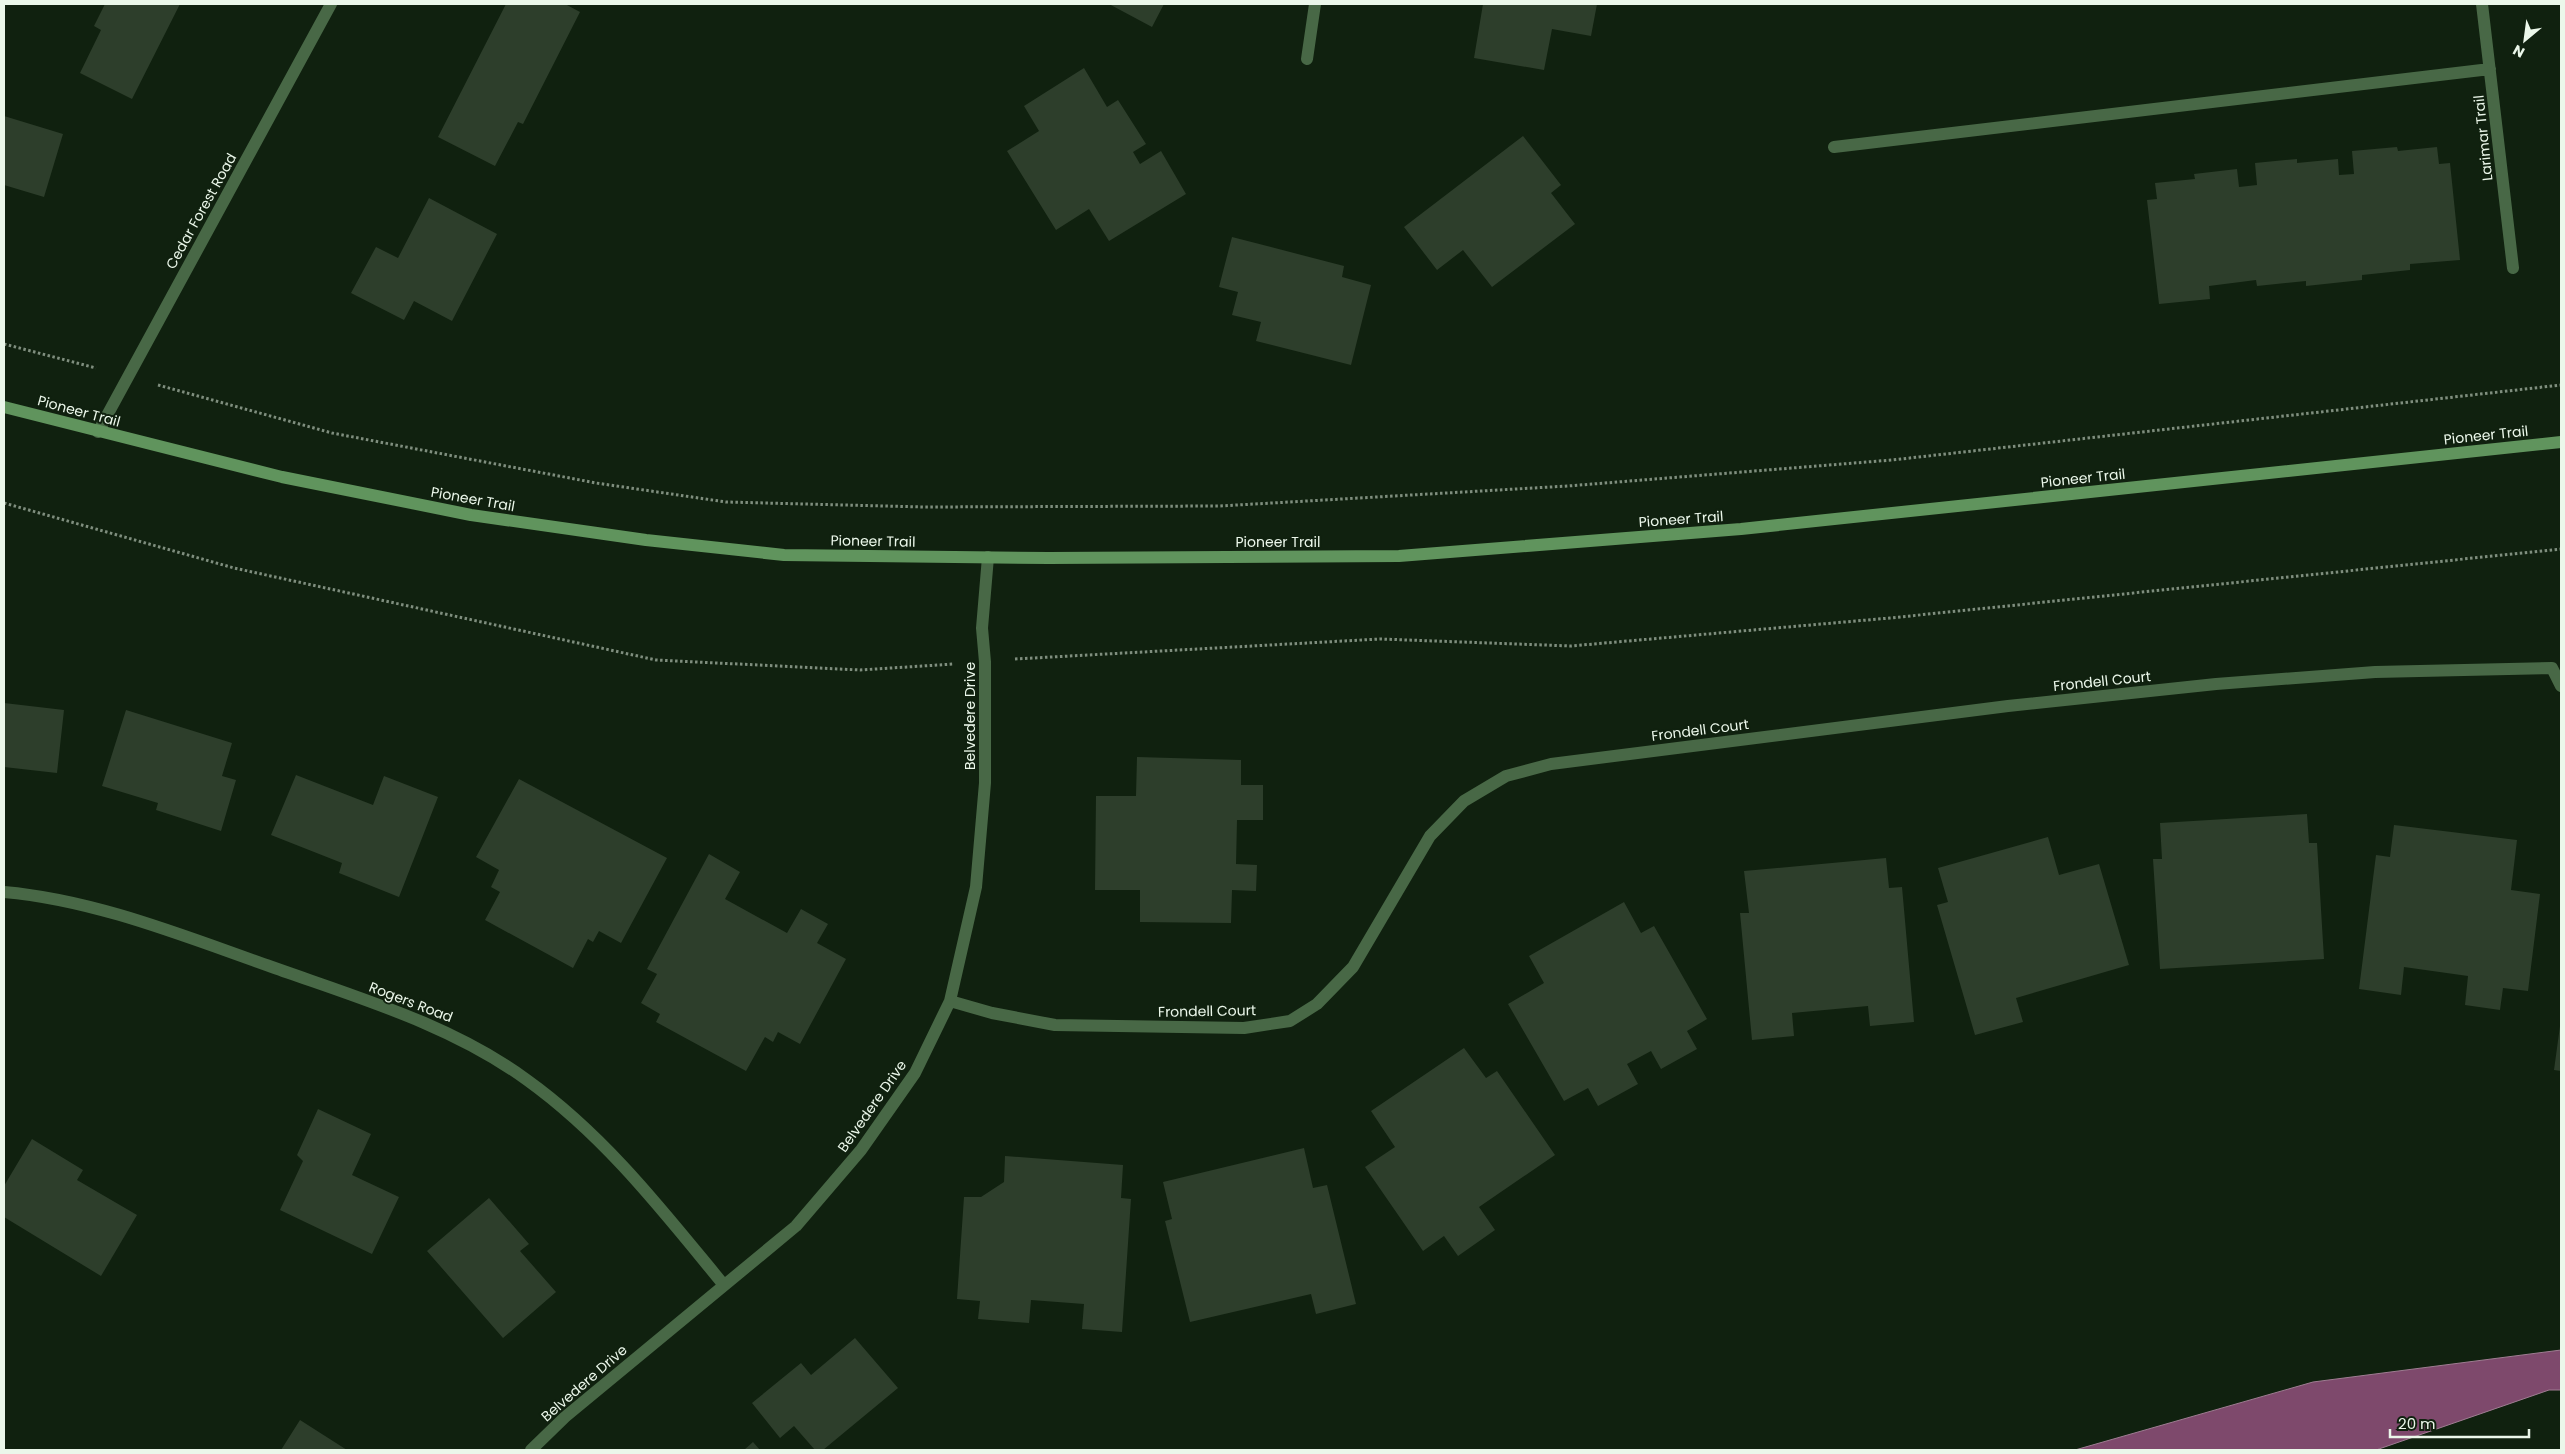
<svg xmlns="http://www.w3.org/2000/svg" width="2565" height="1454" font-family="Poppins,sans-serif">
	<rect width="100%" height="100%" fill="#10210f"/>
	<path fill="#7e496c" stroke="#9f7d92" d="M 2561,1350 L 2561,1390 L 2549,1390 L 2376,1450 L 2075,1450 L 2313,1382 Z"/>
	<path fill="#2d3e2b" d="M 105,4 L 180,4 L 132,99 L 80,73 L 101,30 L 94,26 Z
		M 506,4 L 565,4 L 580,12 L 523,124 L 518,122 L 495,166 L 438,137 Z
		M 1109,4 L 1164,4 L 1152,27 Z
		M 1483,4 L 1597,4 L 1591,36 L 1552,29 L 1544,70 L 1474,58 Z
		M 1084,68 L 1107,107 L 1118,100 L 1146,144 L 1133,152 L 1140,164 L 1161,151 L 1186,194 L 1109,241 L 1089,209 L 1056,230 L 1007,151 L 1039,131 L 1024,106 Z
		M 4,116 L 63,134 L 44,197 L 4,185 Z
		M 1523,136 L 1561,185 L 1551,193 L 1575,224 L 1492,287 L 1463,250 L 1437,270 L 1404,227 Z
		M 2397,147 L 2398,151 L 2437,147 L 2439,164 L 2450,163 L 2460,260 L 2410,264 L 2410,270 L 2362,275 L 2362,280 L 2306,286 L 2306,281 L 2257,286 L 2256,280 L 2209,286 L 2210,299 L 2159,304 L 2147,200 L 2157,199 L 2155,183 L 2195,179 L 2194,174 L 2237,169 L 2239,187 L 2257,185 L 2255,163 L 2297,159 L 2297,163 L 2338,159 L 2339,175 L 2354,174 L 2352,151 Z
		M 429,198 L 497,234 L 452,321 L 414,301 L 404,320 L 351,293 L 376,247 L 398,258 Z
		M 1232,237 L 1344,266 L 1342,277 L 1371,285 L 1351,365 L 1256,341 L 1261,322 L 1232,315 L 1238,292 L 1219,287 Z
		M 4,703 L 64,710 L 57,773 L 4,767 Z
		M 126,710 L 232,743 L 222,776 L 236,780 L 221,831 L 156,810 L 158,803 L 102,786 Z
		M 1137,757 L 1241,760 L 1241,785 L 1263,785 L 1263,820 L 1237,820 L 1236,864 L 1257,865 L 1256,891 L 1232,890 L 1231,923 L 1140,922 L 1140,890 L 1095,890 L 1096,796 L 1136,796 Z
		M 296,775 L 373,805 L 384,776 L 438,797 L 399,897 L 339,873 L 342,863 L 271,835 Z
		M 519,779 L 667,858 L 621,943 L 599,931 L 593,942 L 588,939 L 573,968 L 485,920 L 500,892 L 491,887 L 499,870 L 476,857 Z
		M 2307,814 L 2309,843 L 2317,843 L 2324,959 L 2160,969 L 2153,859 L 2162,859 L 2160,823 Z
		M 2394,825 L 2517,840 L 2511,890 L 2540,894 L 2528,991 L 2503,988 L 2500,1010 L 2465,1005 L 2468,976 L 2404,967 L 2401,995 L 2359,989 L 2376,855 L 2390,857 Z
		M 2048,837 L 2059,875 L 2099,864 L 2129,965 L 2016,998 L 2023,1022 L 1975,1035 L 1937,905 L 1948,902 L 1938,868 Z
		M 709,854 L 740,872 L 725,899 L 787,933 L 801,909 L 828,924 L 817,943 L 846,959 L 800,1044 L 778,1032 L 773,1042 L 765,1037 L 746,1071 L 656,1022 L 660,1014 L 641,1003 L 657,974 L 647,969 Z
		M 1886,858 L 1889,888 L 1902,887 L 1914,1022 L 1870,1026 L 1868,1006 L 1792,1013 L 1794,1036 L 1752,1040 L 1740,913 L 1749,913 L 1744,871 Z
		M 1624,902 L 1641,933 L 1654,926 L 1707,1019 L 1687,1031 L 1697,1049 L 1661,1069 L 1651,1051 L 1627,1064 L 1638,1084 L 1598,1106 L 1588,1088 L 1564,1101 L 1508,1004 L 1544,983 L 1529,956 Z
		M 2560,1026 L 2561,1026 L 2561,1071 L 2554,1070 Z
		M 1464,1048 L 1486,1078 L 1497,1071 L 1555,1155 L 1479,1207 L 1495,1230 L 1458,1256 L 1444,1236 L 1423,1251 L 1365,1167 L 1395,1147 L 1371,1111 Z
		M 318,1109 L 371,1134 L 352,1175 L 399,1197 L 372,1254 L 280,1210 L 303,1161 L 297,1155 Z
		M 32,1139 L 83,1170 L 77,1180 L 137,1215 L 101,1276 L 4,1217 L 4,1186 Z
		M 1304,1148 L 1313,1188 L 1327,1185 L 1356,1304 L 1316,1314 L 1311,1294 L 1190,1322 L 1165,1221 L 1172,1219 L 1163,1182 Z
		M 1005,1156 L 1123,1165 L 1121,1198 L 1131,1199 L 1122,1332 L 1082,1329 L 1084,1304 L 1031,1300 L 1029,1323 L 978,1319 L 980,1301 L 957,1299 L 964,1197 L 981,1197 L 1004,1182 Z
		M 489,1198 L 529,1244 L 520,1251 L 556,1292 L 503,1338 L 427,1251 Z
		M 855,1338 L 898,1388 L 823,1450 L 815,1450 L 794,1426 L 780,1438 L 752,1403 L 801,1363 L 811,1375 Z
		M 300,1420 L 347,1450 L 281,1450 Z
		M 753,1442 L 760,1450 L 744,1450 Z"/>
	<g fill="none" stroke-linecap="round" stroke-linejoin="round">
		<path stroke="#7f8e7e" stroke-width="3" stroke-dasharray="2.5 2.5" stroke-linecap="butt" d="M 4,344 L 96,368
			M 158,385 L 332,433 L 596,483 L 726,502 L 923,507 L 1220,506 L 1568,486 L 1892,460 L 2561,385
			M 4,503 L 234,568 L 656,660 L 860,670 L 954,664
			M 1015,659 L 1380,639 L 1571,646 L 1890,618 L 2561,549"/>
		<path stroke="#486846" stroke-width="12" d="M 2482,4 L 2513,268
			M 1307,59 L 1315,4
			M 1834,147 L 2490,69
			M 98,432 L 331,4
			M 4,892 C 96,900 186,937 272,967 C 359,998 452,1025 527,1080 C 605,1136 663,1211 723,1284
			M 950,1001 L 992,1013 L 1055,1025 L 1244,1028 L 1290,1021 L 1317,1004 L 1353,967 L 1430,836 L 1464,801 L 1506,776 L 1551,764 L 2008,706 L 2216,684 L 2375,672 L 2552,668 L 2561,686
			M 531,1450 L 565,1417 L 796,1226 L 861,1150 L 915,1073 L 950,1001 L 976,887 L 985,783 L 985,662 L 982,628 L 988,557"/>
		<path stroke="#60945d" stroke-width="12" d="M 4,407 L 282,477 L 471,515 L 646,540 L 784,555 L 1049,558 L 1399,556 L 1741,529 L 2561,442"/>
	</g>
	<g text-anchor="middle" dominant-baseline="central" stroke-width="4" stroke-linejoin="round" paint-order="stroke">
		<g font-size="14" fill="#ebf7ea" stroke="#10210f">
			<text transform="translate(2483 138) rotate(-96)">Larimar Trail</text>
			<text transform="translate(201 211) rotate(-61)">Cedar Forest Road</text>
			<text transform="translate(79 411) rotate(15)">Pioneer Trail</text>
			<text transform="translate(2486 435) rotate(-6)">Pioneer Trail</text>
			<text transform="translate(2083 478) rotate(-6)">Pioneer Trail</text>
			<text transform="translate(473 499) rotate(10)">Pioneer Trail</text>
			<text transform="translate(1681 519) rotate(-4)">Pioneer Trail</text>
			<text transform="translate(873 541) rotate(1)">Pioneer Trail</text>
			<text x="1278" y="542">Pioneer Trail</text>
			<text transform="translate(2102 681) rotate(-6)">Frondell Court</text>
			<text transform="translate(970 716) rotate(-90)">Belvedere Drive</text>
			<text transform="translate(1700 730) rotate(-7)">Frondell Court</text>
			<text transform="translate(411 1002) rotate(21)">Rogers Road</text>
			<text transform="translate(1207 1011) rotate(-1)">Frondell Court</text>
			<text transform="translate(872 1106) rotate(-55)">Belvedere Drive</text>
			<text transform="translate(584 1383) rotate(-41)">Belvedere Drive</text>
		</g>
	</g>
	<rect width="2565" height="1454" fill="none" stroke="#ebf7ea" stroke-width="10"/>
	<g transform="translate(2525 40) rotate(209)" stroke="#10210f" stroke-width="4" paint-order="stroke">
	<path d="M0-4L9 19L0 12L-9 19Z" fill="#ebf7ea"/>
	<text y="-8" font-size="14" font-weight="bold" text-anchor="middle" fill="#ebf7ea">N</text>
	</g>
	<path d="M2390 1429v8h139v-8" fill="none" stroke="#ebf7ea" stroke-width="2.5"/>
	<text x="2398" y="1429" font-size="15" fill="#ebf7ea" stroke="#10210f" stroke-width="4" paint-order="stroke">20 m</text>
</svg>
